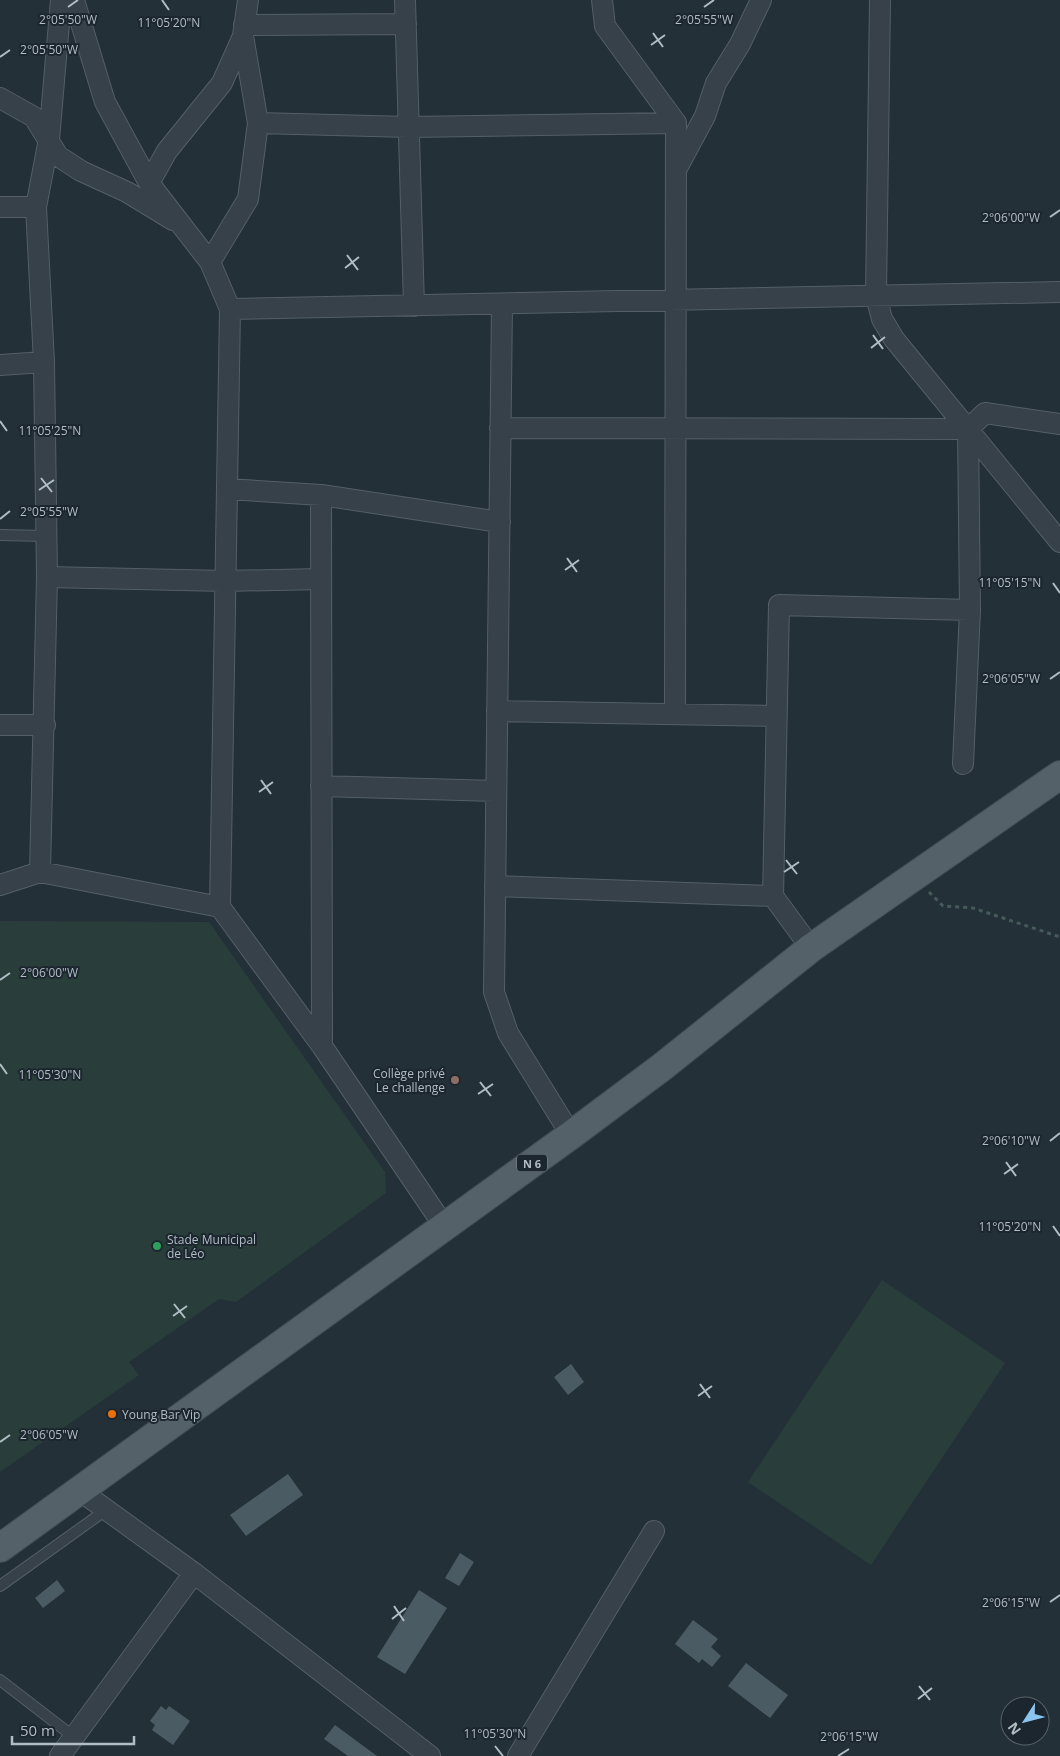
<svg xmlns="http://www.w3.org/2000/svg" width="1060" height="1756" font-family="'Open Sans',sans-serif">
	<rect width="100%" height="100%" fill="#233038"/>
	<path fill="#293e3b" d="M 0,921 L 209,922 L 385,1172 L 386,1193 L 236,1302 L 219,1299 L 129,1362 L 139,1375 L 0,1472 Z
		M 882,1280 L 1005,1363 L 871,1565 L 748,1482 Z"/>
	<path fill="#4b5b64" d="M 571,1364 L 584,1382 L 568,1395 L 554,1377 Z
		M 288,1474 L 303,1495 L 246,1536 L 230,1515 Z
		M 460,1553 L 474,1562 L 459,1586 L 445,1578 Z
		M 57,1580 L 65,1591 L 43,1608 L 35,1598 Z
		M 419,1590 L 447,1608 L 405,1674 L 377,1657 Z
		M 693,1620 L 718,1639 L 711,1647 L 721,1656 L 712,1667 L 702,1659 L 699,1663 L 675,1644 Z
		M 746,1663 L 788,1695 L 770,1718 L 728,1686 Z
		M 161,1706 L 166,1710 L 169,1706 L 190,1721 L 173,1745 L 152,1730 L 155,1725 L 150,1721 Z
		M 335,1725 L 377,1756 L 348,1756 L 324,1739 Z"/>
	<g fill="none" stroke-linecap="round" stroke-linejoin="round">
		<g stroke="#545f67" stroke-width="12">
			<path id="lane" d="M 0,535 L 46,536
				M 0,1586 L 106,1510
				M 0,1680 L 74,1737"/>
		</g>
		<g stroke="#545f67" stroke-width="22">
			<path id="street" d="M 74,0 L 105,102 L 149,183 L 210,262 L 230,309 L 220,907 L 322,1046 L 444,1226
				M 405,0 L 414,306
				M 602,0 L 605,26 L 676,123 L 675,714
				M 880,0 L 876,296 L 882,319 L 894,339 L 1060,542
				M 244,25 L 406,24
				M 0,98 L 34,117 L 58,156 L 81,171 L 127,192 L 173,220
				M 258,123 L 409,127 L 676,123
				M 677,168 L 705,116 L 716,83 L 740,44 L 761,0
				M 149,183 L 167,151 L 222,83 L 243,36 L 248,0
				M 0,207 L 36,207
				M 210,262 L 248,199 L 258,123 L 243,36
				M 502,304 L 494,992 L 508,1033 L 571,1135
				M 230,309 L 1060,292
				M 0,365 L 44,362
				M 500,428 L 968,429 L 985,413 L 1060,424
				M 227,489 L 321,495 L 500,522
				M 321,495 L 322,1046
				M 47,577 L 225,581 L 321,579
				M 497,711 L 775,716
				M 0,725 L 45,725
				M 963,764 L 970,610 L 968,429
				M 321,786 L 496,791
				M 40,872 L 47,577 L 44,362 L 36,207 L 49,139 L 61,0
				M 0,885 L 40,872 L 220,907
				M 495,886 L 773,896
				M 811,948 L 773,896 L 779,605 L 970,610
				M 79,1490 L 194,1573 L 430,1756
				M 60,1756 L 194,1573
				M 518,1756 L 654,1531"/>
		</g>
		<g stroke="#434d55" stroke-width="30">
			<path id="primary" d="M 0,1548 L 571,1135 L 662,1067 L 811,948 L 1060,775"/>
		</g>
		<path stroke="#465b59" stroke-width="3" stroke-dasharray="4 4" stroke-linecap="butt" d="M 929,892 L 943,906 L 973,908 L 1060,937"/>
		<use href="#lane" stroke="#364149" stroke-width="10"/>
		<use href="#street" stroke="#364149" stroke-width="20"/>
		<use href="#primary" stroke="#546169" stroke-width="28"/>
	</g>
	<path fill="none" stroke="#b1bdc5" stroke-width="2" d="M 162,0 L 169,10M 68,7 L 78,0M 704,7 L 714,0M 653,33 L 663,47M 651,45 L 665,35M 0,57 L 10,50M 1050,217 L 1060,210M 347,255 L 358,270M 345,268 L 359,257M 873,335 L 883,349M 871,348 L 885,337M 0,421 L 7,431M 41,478 L 52,492M 39,490 L 54,480M 0,519 L 10,511M 567,558 L 577,572M 565,570 L 579,560M 1053,583 L 1060,593M 1050,679 L 1060,672M 261,780 L 271,794M 259,792 L 273,782M 786,860 L 797,874M 784,872 L 799,862M 0,980 L 10,973M 0,1064 L 7,1074M 480,1082 L 491,1096M 478,1094 L 493,1084M 1050,1141 L 1060,1133M 1006,1162 L 1016,1176M 1004,1174 L 1018,1164M 1053,1226 L 1060,1236M 174,1304 L 185,1318M 173,1316 L 187,1306M 700,1384 L 710,1398M 698,1396 L 712,1386M 0,1442 L 10,1435M 1050,1602 L 1060,1595M 394,1606 L 404,1621M 392,1619 L 406,1608M 919,1686 L 930,1700M 918,1699 L 932,1688M 495,1746 L 503,1756M 838,1756 L 849,1749"/>
	<circle fill="#8d6e63" stroke="#1c262e" stroke-width="2" cx="455" cy="1080" r="5"/>
	<circle fill="#2e9e5b" stroke="#1c262e" stroke-width="2" cx="157" cy="1246" r="5"/>
	<circle fill="#e8710a" stroke="#1c262e" stroke-width="2" cx="112" cy="1414" r="5"/>
	<g text-anchor="middle" dominant-baseline="central" stroke-width="4" stroke-linejoin="round" paint-order="stroke">
		<rect fill="#1c262e" stroke="#849098" stroke-width="1" x="517" y="1154.5" width="30" height="17" rx="4"/>
		<g font-size="11" font-weight="bold" fill="#b1bdc5">
			<text x="532" y="1163">N 6</text>
		</g>
		<g font-size="12" fill="#b1bdc5" stroke="#1c262e" text-anchor="start">
			<text x="445" y="1073" text-anchor="end">Collège privé<tspan x="445" dy="14">Le challenge</tspan></text>
			<text x="167" y="1239">Stade Municipal<tspan x="167" dy="14">de Léo</tspan></text>
			<text x="122" y="1414">Young Bar Vip</text>
		</g>
	</g>
	<g font-size="12" text-anchor="middle" fill="#b1bdc5" stroke="#1c262e" stroke-width="4" stroke-linejoin="round" paint-order="stroke">
		<text x="68" y="24">2°05'50"W</text>
		<text x="704" y="24">2°05'55"W</text>
		<text x="169" y="27">11°05'20"N</text>
		<text x="49" y="54">2°05'50"W</text>
		<text x="1011" y="222">2°06'00"W</text>
		<text x="50" y="435">11°05'25"N</text>
		<text x="49" y="516">2°05'55"W</text>
		<text x="1010" y="587">11°05'15"N</text>
		<text x="1011" y="683">2°06'05"W</text>
		<text x="49" y="977">2°06'00"W</text>
		<text x="50" y="1079">11°05'30"N</text>
		<text x="1011" y="1145">2°06'10"W</text>
		<text x="1010" y="1231">11°05'20"N</text>
		<text x="49" y="1439">2°06'05"W</text>
		<text x="1011" y="1607">2°06'15"W</text>
		<text x="495" y="1738">11°05'30"N</text>
		<text x="849" y="1741">2°06'15"W</text>
	</g>
	<g transform="translate(1025 1721) rotate(234)"><circle r="24" fill="#1c262e" stroke="#58626a"/>
	<path d="M0-4L9 19L0 12L-9 19Z" fill="#8ac5f1"/>
	<text y="-8" font-size="14" font-weight="bold" text-anchor="middle" fill="#b1bdc5">N</text>
	</g>
	<path d="M12 1736v8h122v-8" fill="none" stroke="#b1bdc5" stroke-width="2.5"/>
	<text x="20" y="1736" font-size="15" fill="#b1bdc5" stroke="#1c262e" stroke-width="4" paint-order="stroke">50 m</text>
</svg>
